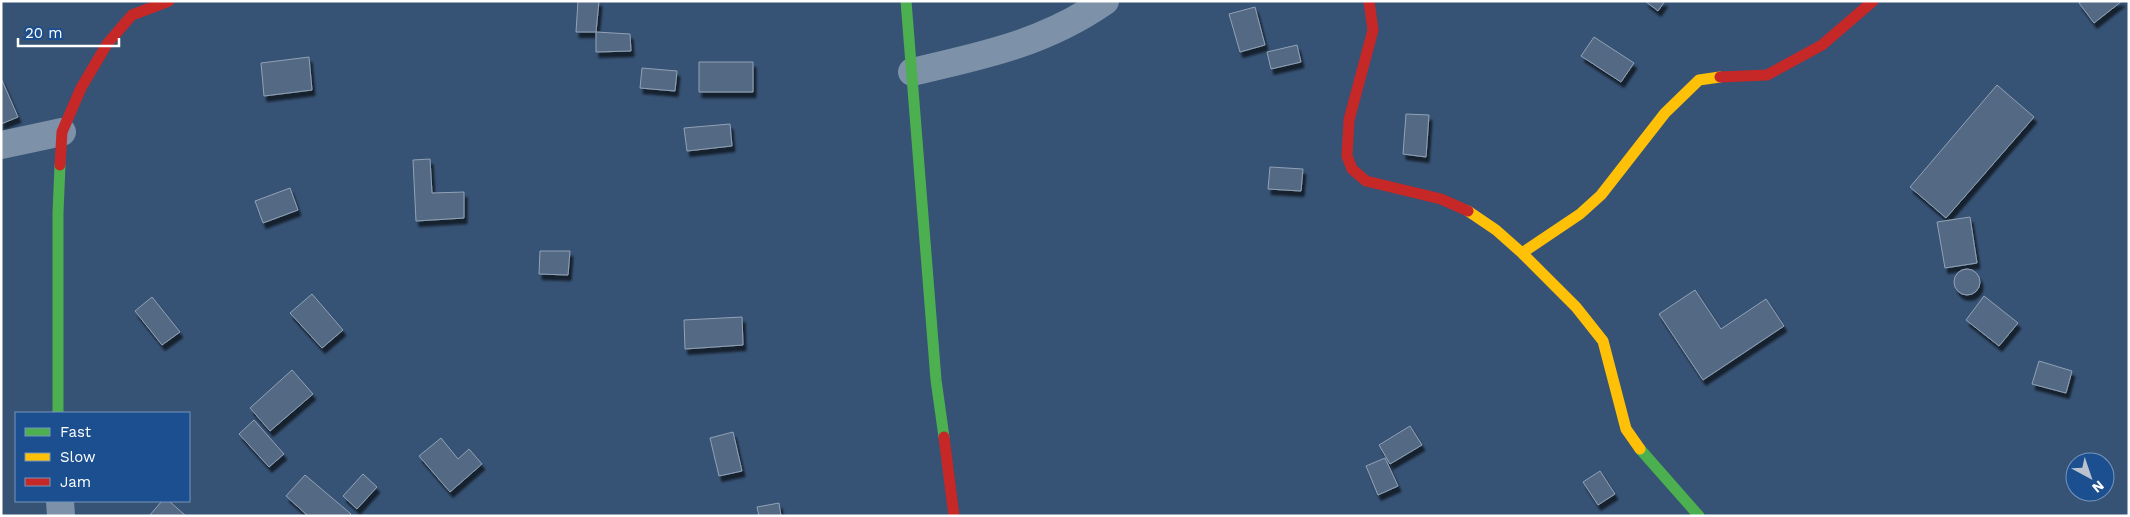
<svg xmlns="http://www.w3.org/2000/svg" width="2130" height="517" font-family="'Work Sans',sans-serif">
	<defs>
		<filter id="shadow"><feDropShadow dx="3" dy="5.5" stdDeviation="1" flood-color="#0009"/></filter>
	</defs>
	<rect width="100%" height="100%" fill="#365274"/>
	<path fill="#526984" stroke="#92a2b6" filter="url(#shadow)" d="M 578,1 L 599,1 L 596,32 L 576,32 Z
		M 1645,1 L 1665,1 L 1658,11 Z
		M 2082,1 L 2122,1 L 2094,23 L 2079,3 Z
		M 1255,7 L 1265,45 L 1240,52 L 1229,14 Z
		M 596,32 L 630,34 L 631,51 L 596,52 Z
		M 1594,37 L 1634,63 L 1621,82 L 1581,56 Z
		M 1297,45 L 1301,62 L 1271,69 L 1267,52 Z
		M 309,57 L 312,90 L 264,96 L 261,63 Z
		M 699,62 L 753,62 L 753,92 L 699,92 Z
		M 642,68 L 677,71 L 675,91 L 640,88 Z
		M 1,78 L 18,117 L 1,124 Z
		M 1997,85 L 2034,117 L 1946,218 L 1910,187 Z
		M 1406,114 L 1429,115 L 1426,157 L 1403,154 Z
		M 730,124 L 732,146 L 687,151 L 684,128 Z
		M 430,159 L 432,193 L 464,192 L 464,218 L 416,221 L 413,160 Z
		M 1270,167 L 1303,169 L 1301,191 L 1268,189 Z
		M 290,188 L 298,210 L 263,223 L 255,201 Z
		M 1970,217 L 1977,263 L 1945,268 L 1937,222 Z
		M 540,251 L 570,251 L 568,275 L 539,274 Z
		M1954 282a13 13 0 1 1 26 0a13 13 0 1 1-26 0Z
		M 1695,290 L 1721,329 L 1766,299 L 1784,326 L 1703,380 L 1659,314 Z
		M 312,294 L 343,330 L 322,348 L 290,313 Z
		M 1984,296 L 2018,323 L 1999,346 L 1966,320 Z
		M 152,297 L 180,332 L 162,345 L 135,311 Z
		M 742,317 L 743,345 L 685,349 L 684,320 Z
		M 2039,361 L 2072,371 L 2066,393 L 2032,384 Z
		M 292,370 L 313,394 L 270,431 L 250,408 Z
		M 254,420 L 284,454 L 269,467 L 239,434 Z
		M 1410,426 L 1422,445 L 1390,464 L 1379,445 Z
		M 733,432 L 742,471 L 719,476 L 710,438 Z
		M 441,438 L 458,459 L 469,449 L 482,464 L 450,492 L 419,456 Z
		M 1385,458 L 1398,486 L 1378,495 L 1366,466 Z
		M 1600,471 L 1615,494 L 1598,505 L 1583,482 Z
		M 363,474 L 377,487 L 357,509 L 343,496 Z
		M 305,475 L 351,514 L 349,516 L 308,516 L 286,496 Z
		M 162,501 L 169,501 L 186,516 L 149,516 Z
		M 779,503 L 781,516 L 759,516 L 757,507 Z"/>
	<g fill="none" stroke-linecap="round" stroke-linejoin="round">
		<path stroke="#7d92a8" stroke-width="28" d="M 912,72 C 982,56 1045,43 1105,1
			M 1,145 L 62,132
			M 60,501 L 61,516"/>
		<path stroke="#4caf50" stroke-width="11" d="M 906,1 L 936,380 L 944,437
			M 58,413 L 58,213 L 60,165
			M 1640,449 L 1699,516"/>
		<path stroke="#ffc107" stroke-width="11" d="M 1468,211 L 1496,230 L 1522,253 L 1576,307 L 1603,341 L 1626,429 L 1640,449
			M 1522,253 L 1580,214 L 1601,195 L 1665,113 L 1699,80 L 1720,77"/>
		<path stroke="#c62828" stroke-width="11" d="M 1369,1 L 1373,30 L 1349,120 L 1347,156 L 1352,169 L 1366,181 L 1441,199 L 1468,211
			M 1720,77 L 1767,75 L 1822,45 L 1873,1
			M 60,165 L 62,132 L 81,88 L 107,44 L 132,15 L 169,1
			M 944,437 L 954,516"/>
	</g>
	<rect width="2130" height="517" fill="none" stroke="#ffffff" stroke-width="5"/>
	<rect x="15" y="412" width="175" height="90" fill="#1b4f8f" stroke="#7695bc"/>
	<rect x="25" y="428" width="25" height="8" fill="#4caf50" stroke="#7695bc"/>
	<text x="60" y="437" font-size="15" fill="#ffffff">Fast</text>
	<rect x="25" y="453" width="25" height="8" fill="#ffc107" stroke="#7695bc"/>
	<text x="60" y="462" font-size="15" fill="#ffffff">Slow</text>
	<rect x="25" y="478" width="25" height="8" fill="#c62828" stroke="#7695bc"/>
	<text x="60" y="487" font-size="15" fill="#ffffff">Jam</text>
	<g transform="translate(2090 477) rotate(140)"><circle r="24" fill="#1b4f8f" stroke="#7695bc"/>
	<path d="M0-4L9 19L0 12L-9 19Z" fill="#b9c2ce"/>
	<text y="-8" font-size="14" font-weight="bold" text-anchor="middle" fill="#ffffff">N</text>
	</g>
	<path d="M18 38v8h101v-8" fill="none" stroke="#ffffff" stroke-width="2.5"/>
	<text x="25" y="38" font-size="15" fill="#ffffff" stroke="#1b4f8f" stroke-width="4" paint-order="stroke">20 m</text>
</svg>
